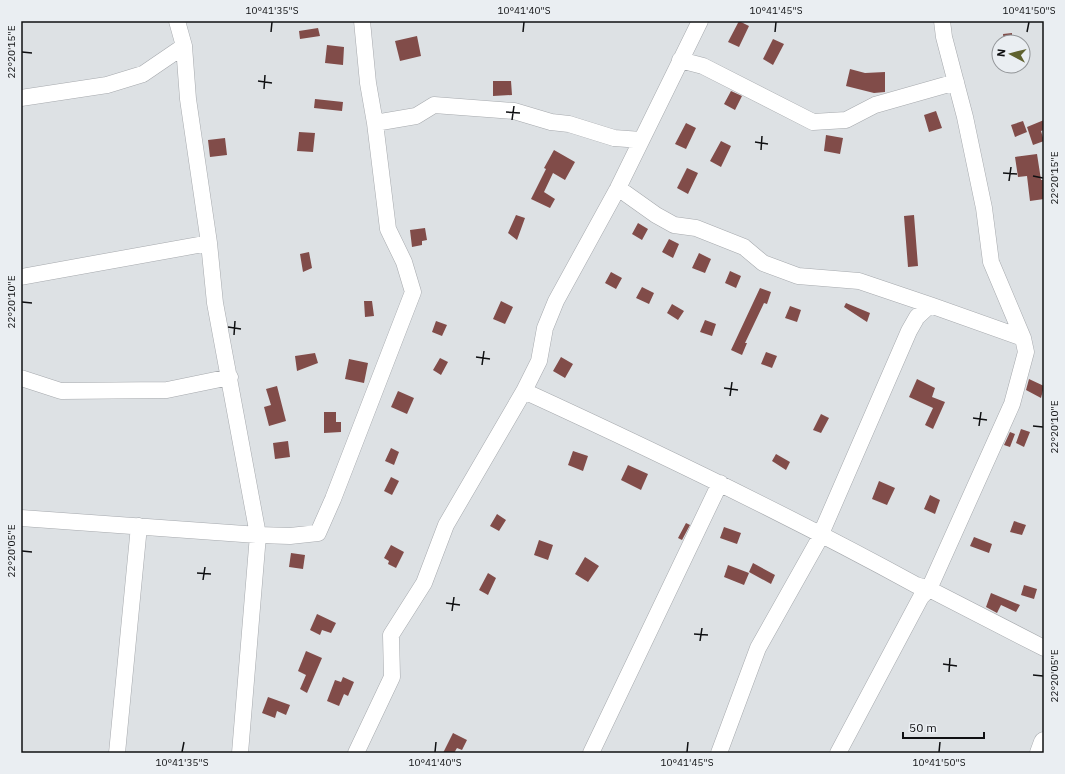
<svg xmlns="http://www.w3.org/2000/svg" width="1065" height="774" font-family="'IBM Plex Sans',sans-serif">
	<rect width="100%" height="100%" fill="#dde1e4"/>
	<path fill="#814c49" d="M 739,21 L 749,26 L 739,47 L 728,42 Z
		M 318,28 L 320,36 L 300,39 L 299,31 Z
		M 1012,33 L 1012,42 L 1004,42 L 1003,34 Z
		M 417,36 L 421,56 L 400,61 L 395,41 Z
		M 773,39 L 784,44 L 773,65 L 763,59 Z
		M 327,45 L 344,47 L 343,65 L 325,63 Z
		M 850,69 L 865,73 L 885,72 L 885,92 L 874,93 L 846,86 Z
		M 493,81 L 511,81 L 512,95 L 493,96 Z
		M 731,91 L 742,96 L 735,110 L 724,104 Z
		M 315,99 L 343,102 L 342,111 L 314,108 Z
		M 936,111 L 942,128 L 929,132 L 924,115 Z
		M 1044,120 L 1044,130 L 1041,131 L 1044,141 L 1033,145 L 1027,127 Z
		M 1023,121 L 1027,132 L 1015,137 L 1011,125 Z
		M 686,123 L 696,128 L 686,149 L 675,144 Z
		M 299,132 L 315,133 L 313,152 L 297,151 Z
		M 826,135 L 843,138 L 840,154 L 824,151 Z
		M 225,138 L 227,155 L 210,157 L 208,140 Z
		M 721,141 L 731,146 L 721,167 L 710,161 Z
		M 554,150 L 575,162 L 565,180 L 553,173 L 544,192 L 555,199 L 550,208 L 531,199 L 546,169 L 544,168 Z
		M 1037,154 L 1041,180 L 1043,180 L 1044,199 L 1030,201 L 1027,176 L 1018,177 L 1015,157 Z
		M 687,168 L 698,173 L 688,194 L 677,188 Z
		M 516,215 L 525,218 L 517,240 L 508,233 Z
		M 914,215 L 918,266 L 908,267 L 904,216 Z
		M 638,223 L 648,229 L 642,240 L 632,234 Z
		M 425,228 L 427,240 L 422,241 L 422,245 L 412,247 L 410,230 Z
		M 669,239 L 679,244 L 673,258 L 662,252 Z
		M 309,252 L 312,268 L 303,272 L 300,254 Z
		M 699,253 L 711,259 L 705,273 L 692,268 Z
		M 730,271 L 741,276 L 736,288 L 725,283 Z
		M 611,272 L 622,278 L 616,289 L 605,283 Z
		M 642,287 L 654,293 L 649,304 L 636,298 Z
		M 760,288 L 771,292 L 767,304 L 764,303 L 745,343 L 747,343 L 742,355 L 731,350 Z
		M 364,301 L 372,301 L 374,316 L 365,317 Z
		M 501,301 L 513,307 L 505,324 L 493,319 Z
		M 846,303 L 870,313 L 867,322 L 844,307 Z
		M 672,304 L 684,311 L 678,320 L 667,313 Z
		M 790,306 L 801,310 L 797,322 L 785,318 Z
		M 705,320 L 716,324 L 712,336 L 700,332 Z
		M 436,321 L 447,325 L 442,336 L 432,332 Z
		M 766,352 L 777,356 L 772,368 L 761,364 Z
		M 315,353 L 318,363 L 297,371 L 295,356 Z
		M 561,357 L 573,364 L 565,378 L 553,371 Z
		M 440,358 L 448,362 L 441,375 L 433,370 Z
		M 349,359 L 368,363 L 364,383 L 345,379 Z
		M 917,379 L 935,388 L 932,397 L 945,402 L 933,429 L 925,425 L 933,408 L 909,397 Z
		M 1029,379 L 1044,386 L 1041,398 L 1026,390 Z
		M 277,386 L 286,421 L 269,426 L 264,407 L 271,405 L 266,389 Z
		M 398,391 L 414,398 L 407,414 L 391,407 Z
		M 324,412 L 336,412 L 336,422 L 341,422 L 341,432 L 324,433 Z
		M 821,414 L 829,418 L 821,433 L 813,430 Z
		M 1021,429 L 1030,432 L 1024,447 L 1016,443 Z
		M 1010,432 L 1015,434 L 1010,447 L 1004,445 Z
		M 288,441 L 290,457 L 275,459 L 273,443 Z
		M 391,448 L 399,452 L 394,465 L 385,461 Z
		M 573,451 L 588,456 L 583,471 L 568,465 Z
		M 776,454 L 790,462 L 786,470 L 772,461 Z
		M 628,465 L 648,474 L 641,490 L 621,480 Z
		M 391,477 L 399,481 L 392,495 L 384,491 Z
		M 879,481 L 895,488 L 887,505 L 872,499 Z
		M 930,495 L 940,500 L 935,514 L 924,509 Z
		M 497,514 L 506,520 L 499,531 L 490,526 Z
		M 1014,521 L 1026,525 L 1022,535 L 1010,532 Z
		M 686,523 L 690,525 L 682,540 L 678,538 Z
		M 724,527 L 741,533 L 737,544 L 720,538 Z
		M 974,537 L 992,544 L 989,553 L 970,546 Z
		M 539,540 L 553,545 L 548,560 L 534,555 Z
		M 391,545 L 404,552 L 396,568 L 388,564 L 389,561 L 384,558 Z
		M 291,553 L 305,555 L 303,569 L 289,567 Z
		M 585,557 L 599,566 L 588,582 L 575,574 Z
		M 753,563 L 775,575 L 771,584 L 749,572 Z
		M 728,565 L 749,573 L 744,585 L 724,577 Z
		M 488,573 L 496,578 L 488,595 L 479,590 Z
		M 1024,585 L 1037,589 L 1034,599 L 1021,595 Z
		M 991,593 L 1020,605 L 1016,612 L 1001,605 L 997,613 L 986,607 Z
		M 317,614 L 336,623 L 331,633 L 322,630 L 320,635 L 310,630 Z
		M 306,651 L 322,658 L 307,693 L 300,689 L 306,675 L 298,671 Z
		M 343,677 L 354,682 L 348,696 L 344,694 L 339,706 L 327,701 L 335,680 L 341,682 Z
		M 268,697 L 290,705 L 286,715 L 277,711 L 275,718 L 262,713 Z
		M 453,733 L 467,740 L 462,750 L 457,748 L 454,753 L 443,753 Z"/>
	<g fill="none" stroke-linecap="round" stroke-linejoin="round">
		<g stroke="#a6a9ad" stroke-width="17">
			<path id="minor" d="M 177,21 L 184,46 L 188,99 L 209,243 L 215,303 L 258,535 L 240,753
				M 680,60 L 703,66 L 813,122 L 846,120 L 875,105 L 956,82
				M 21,98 L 107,85 L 143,74 L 184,46
				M 375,123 L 416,116 L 434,105 L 514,111 L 551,122 L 569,124 L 614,138 L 641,140
				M 618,188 L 656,215 L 674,225 L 696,228 L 744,247 L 763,263 L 798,276 L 859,281 L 930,305
				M 21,277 L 209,243
				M 21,378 L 61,391 L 167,390 L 230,377
				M 524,391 C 657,452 788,515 916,585 L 929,589 L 1044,648
				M 21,518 L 258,535 L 290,536 L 318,533 L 333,499 L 413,292 L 404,262 L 388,229 L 375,123 L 368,83 L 362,21
				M 117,753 L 139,526
				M 356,753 L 392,677 L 391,635 L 424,583 L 446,525 L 524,391 L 539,361 L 545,328 L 556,301 L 618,188 L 700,21
				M 591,753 L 720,483
				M 719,753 L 758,648 L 817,543 L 909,331 L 917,317 L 930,305 L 1023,338
				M 838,753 L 921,597 L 929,589 L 1012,404 L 1026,352 L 1023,338 L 991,262 L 984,208 L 965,117 L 944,37 L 942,21"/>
		</g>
		<g stroke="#a6a9ad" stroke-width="21">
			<path id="major" d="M 1040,753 L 1044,742"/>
		</g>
		<use href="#minor" stroke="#fff" stroke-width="16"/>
		<use href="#major" stroke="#fff" stroke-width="20"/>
	</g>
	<path fill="none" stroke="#0f1012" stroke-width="1.5" d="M 271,32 L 272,22M 523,32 L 524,22M 775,32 L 776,22M 1027,32 L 1029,22M 22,52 L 32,53M 258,81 L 272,83M 264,89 L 265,75M 506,112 L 520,113M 512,120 L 514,106M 755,142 L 768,144M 761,150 L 762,136M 1003,173 L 1017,174M 1033,176 L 1043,178M 1009,181 L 1011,167M 22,302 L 32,303M 228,327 L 241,329M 234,335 L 235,321M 476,357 L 490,359M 482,365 L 484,351M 724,388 L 738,390M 730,396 L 732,382M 973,418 L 987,420M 979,426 L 981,412M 1033,426 L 1043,427M 22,551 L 32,552M 197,573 L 211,574M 203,580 L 205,567M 446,603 L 460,605M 452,611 L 454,597M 694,634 L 708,635M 700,641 L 702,628M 943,664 L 957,666M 949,672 L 950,658M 1033,675 L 1043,676M 182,752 L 184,742M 435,752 L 436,742M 687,752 L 688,742M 939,752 L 940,742"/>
	<rect width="1065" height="774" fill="none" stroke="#eaeef2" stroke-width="44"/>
	<g transform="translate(1011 54) rotate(277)"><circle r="19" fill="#eaeef2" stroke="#929598"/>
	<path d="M0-3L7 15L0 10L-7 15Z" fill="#5f622f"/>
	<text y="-6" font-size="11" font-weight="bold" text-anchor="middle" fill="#0f1012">N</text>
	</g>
	<path d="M903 732v6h81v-6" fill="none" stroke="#0f1012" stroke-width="2"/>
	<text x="909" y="732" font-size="12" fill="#0f1012" stroke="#eaeef2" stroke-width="3" paint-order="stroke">50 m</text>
	<rect x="22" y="22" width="1021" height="730" fill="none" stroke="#0f1012" stroke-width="1.5"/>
	<g font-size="10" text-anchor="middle" fill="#0f1012">
		<text x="272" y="14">10°41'35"S</text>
		<text x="524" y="14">10°41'40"S</text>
		<text x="776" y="14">10°41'45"S</text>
		<text x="1029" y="14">10°41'50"S</text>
		<text transform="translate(11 52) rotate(-90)" y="4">22°20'15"E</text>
		<text transform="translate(1054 178) rotate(-90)" y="4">22°20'15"E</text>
		<text transform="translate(11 302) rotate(-90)" y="4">22°20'10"E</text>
		<text transform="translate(1054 427) rotate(-90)" y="4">22°20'10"E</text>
		<text transform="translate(11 551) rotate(-90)" y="4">22°20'05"E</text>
		<text transform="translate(1054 676) rotate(-90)" y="4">22°20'05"E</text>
		<text x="182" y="766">10°41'35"S</text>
		<text x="435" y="766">10°41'40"S</text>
		<text x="687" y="766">10°41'45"S</text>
		<text x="939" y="766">10°41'50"S</text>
	</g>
</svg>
